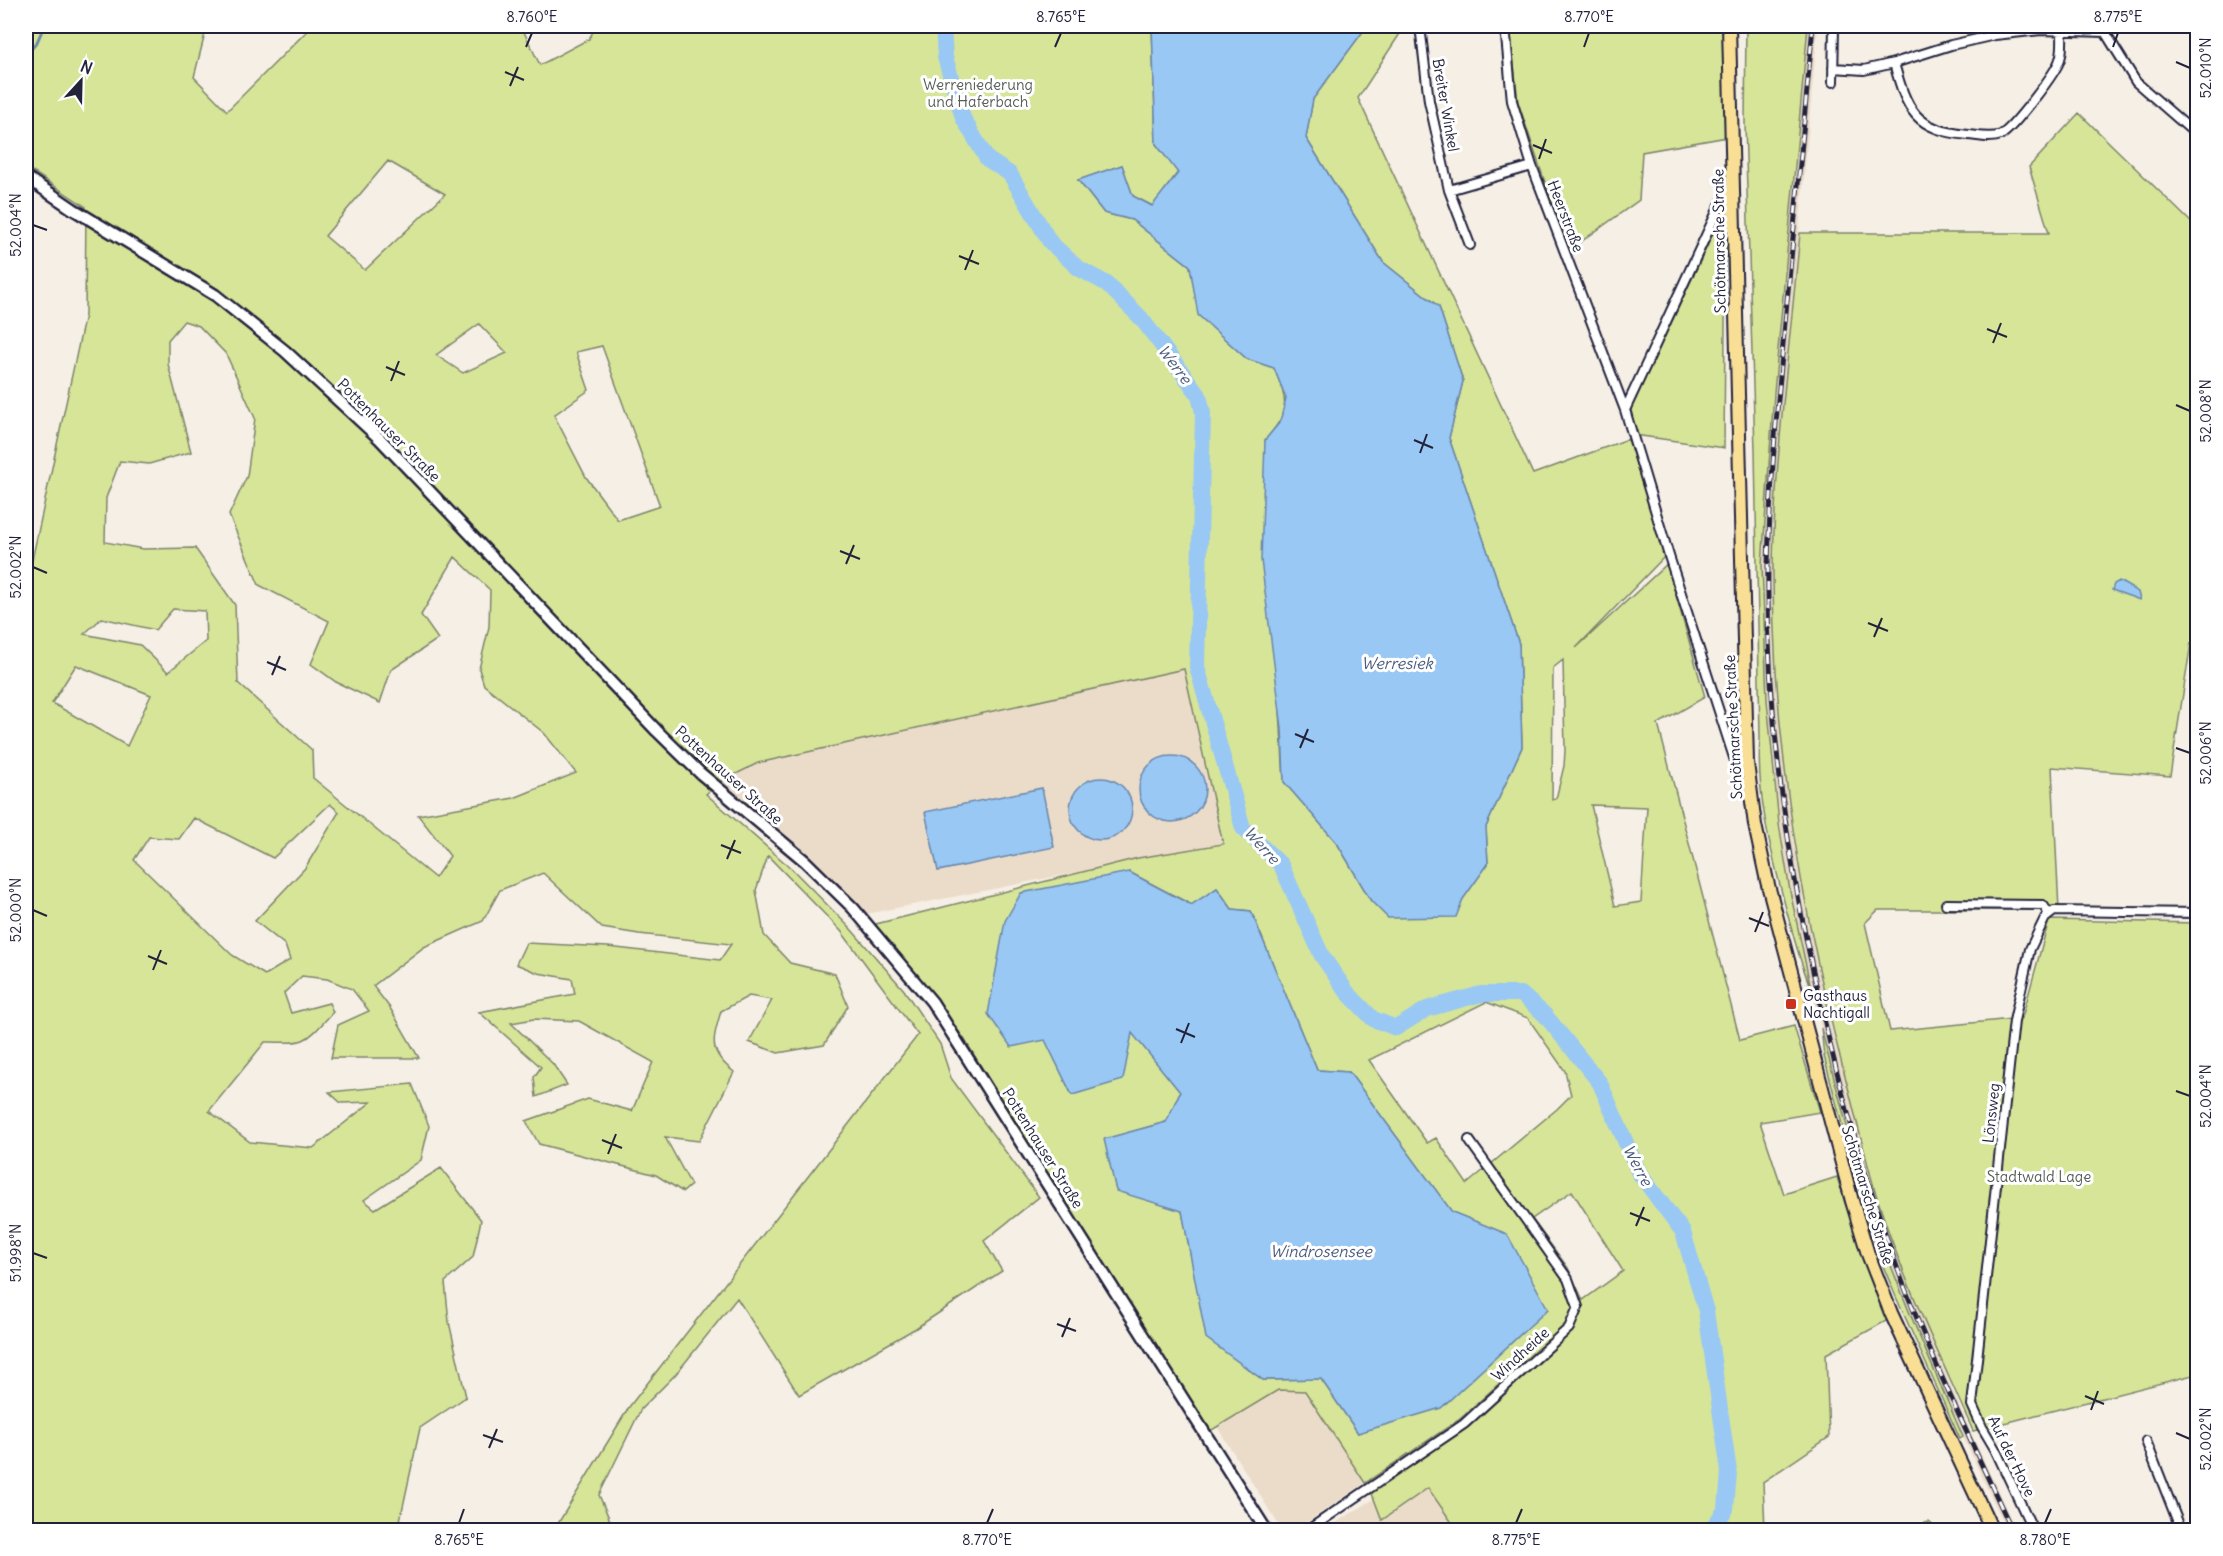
<svg xmlns="http://www.w3.org/2000/svg" width="2223" height="1556" font-family="Delius,sans-serif">
	<rect width="100%" height="100%" fill="#f6efe6"/>
	<filter id="ink" filterUnits="userSpaceOnUse"><feTurbulence type="fractalNoise" baseFrequency=".0167" numOctaves="2"/><feDisplacementMap in="SourceGraphic" scale="12" xChannelSelector="R" yChannelSelector="G"/><feConvolveMatrix kernelMatrix="1 2 1 2 8 2 1 2 1" color-interpolation-filters="sRGB"/></filter>
	<g filter="url(#ink)">
		<path fill="#ebdcc9" d="M 1808,26 L 1818,26 L 1776,480 L 1773,567 L 1777,700 L 1793,839 L 1804,903 L 1831,1027 L 1876,1192 L 1915,1301 L 1965,1420 L 2016,1530 L 2007,1530 L 1963,1437 L 1905,1302 L 1873,1213 L 1846,1125 L 1811,989 L 1790,891 L 1779,824 L 1767,700 L 1762,565 L 1774,393 Z
			M 1191,661 L 1221,844 L 866,914 L 836,883 L 799,851 L 718,783 L 757,763 Z
			M 1278,1390 L 1305,1391 L 1365,1483 L 1295,1530 L 1282,1530 L 1217,1427 Z
			M 1428,1488 L 1457,1530 L 1324,1530 L 1374,1499 L 1382,1520 Z"/>
		<path fill="#d7e598" stroke="#7c846a" stroke-width="1.5" fill-rule="evenodd" d="M 26,26 L 207,26 L 194,77 L 227,111 L 312,26 L 521,26 L 540,65 L 589,39 L 596,26 L 1152,26 L 1156,144 L 1178,172 L 1153,206 L 1133,196 L 1122,165 L 1078,180 L 1104,213 L 1132,220 L 1190,266 L 1199,315 L 1247,359 L 1274,368 C 1288,403 1291,410 1265,440 L 1284,782 L 1337,843 L 1371,901 L 1463,899 L 1488,864 L 1486,827 L 1522,747 L 1519,644 L 1449,438 L 1463,381 L 1439,307 L 1383,262 L 1306,138 L 1313,99 L 1367,26 L 1405,26 L 1358,98 L 1533,474 L 1628,439 L 1665,556 L 1576,648 L 1667,564 L 1705,697 L 1658,724 L 1740,1040 L 1794,1026 L 1820,1112 L 1760,1122 L 1784,1194 L 1837,1177 L 1844,1200 L 1888,1320 L 1826,1354 L 1829,1437 L 1763,1482 L 1765,1530 L 1457,1530 L 1428,1488 L 1382,1520 L 1371,1491 L 1469,1427 L 1556,1347 L 1547,1340 L 1461,1418 L 1365,1483 L 1305,1391 L 1278,1390 L 1207,1433 L 963,1037 L 872,925 L 1138,858 L 1223,844 L 1184,669 L 758,763 L 718,783 L 706,794 L 792,869 L 850,928 L 904,990 L 940,1044 L 951,1078 L 1039,1197 L 984,1241 L 1002,1271 L 916,1328 L 799,1395 L 737,1298 L 675,1375 L 641,1409 L 599,1495 L 612,1525 L 640,1530 L 554,1530 L 629,1407 L 918,1035 L 841,931 L 768,856 L 756,890 L 764,935 L 790,963 L 835,974 L 848,1006 L 824,1045 L 778,1053 L 749,1042 L 772,1000 L 749,996 L 721,1011 C 713,1040 707,1051 734,1072 L 699,1141 L 665,1137 L 691,1185 L 683,1192 L 656,1175 L 539,1144 L 526,1121 L 588,1099 L 632,1111 L 653,1062 L 579,1021 L 534,1019 L 511,1023 L 553,1064 L 567,1085 L 536,1097 L 534,1077 L 541,1067 L 479,1012 L 575,994 L 572,979 L 538,973 L 516,964 L 526,943 L 608,947 L 720,960 L 731,944 L 639,934 L 602,928 L 543,873 L 500,890 L 483,921 L 424,947 L 373,986 L 390,1008 L 419,1058 L 331,1058 L 338,1025 L 369,1011 L 352,989 L 327,979 L 302,976 L 284,993 L 291,1013 L 329,1003 L 333,1012 C 304,1044 308,1043 265,1042 L 209,1111 L 250,1142 L 313,1148 L 371,1102 L 341,1103 L 329,1092 L 412,1084 L 429,1126 L 421,1160 L 364,1200 L 375,1209 L 441,1168 L 481,1220 L 473,1257 L 445,1282 L 449,1322 L 466,1397 L 420,1428 L 399,1525 L 403,1530 L 26,1530 L 26,588 L 85,315 L 86,207 L 26,167 ZM 388,161 L 445,194 L 365,270 L 325,236 ZM 184,321 L 199,326 L 226,354 L 255,418 L 247,476 L 229,515 L 259,585 L 329,621 L 311,664 L 336,682 L 380,703 L 391,670 L 438,639 L 421,615 L 455,557 L 490,590 L 489,627 L 479,669 L 484,685 L 544,733 L 576,773 L 514,798 L 418,815 L 450,856 L 435,878 L 313,778 L 312,750 L 238,683 L 235,605 L 195,548 L 143,549 L 105,542 L 106,498 L 120,461 L 149,464 L 191,452 L 168,364 L 168,340 ZM 479,324 L 507,353 L 463,373 L 436,355 ZM 602,346 L 660,506 L 618,520 L 586,477 L 554,415 L 589,390 L 576,352 ZM 173,609 L 205,611 L 206,641 L 168,672 L 140,645 L 84,634 L 102,618 L 155,630 ZM 1563,660 L 1565,751 L 1564,766 L 1556,799 L 1552,800 L 1553,668 ZM 76,665 L 151,695 L 127,746 L 52,703 ZM 330,804 L 339,812 L 305,868 L 255,921 L 285,945 L 290,960 L 265,975 L 232,955 L 134,860 L 149,837 L 179,839 L 194,818 L 273,858 ZM 1591,805 L 1647,807 L 1641,902 L 1615,906 ZM 1129,872 L 1192,905 L 1217,888 L 1232,909 L 1251,911 L 1317,1070 L 1349,1072 L 1452,1212 L 1507,1234 L 1358,1433 L 1321,1379 L 1263,1380 L 1207,1338 L 1182,1211 L 1116,1190 L 1105,1139 L 1166,1122 L 1180,1092 L 1132,1032 L 1072,1095 L 1045,1039 ZM 1486,1002 L 1528,1018 L 1565,1071 L 1571,1095 L 1557,1109 L 1467,1184 L 1436,1138 L 1427,1143 L 1369,1060 ZM 1572,1191 L 1623,1271 L 1583,1300 L 1568,1268 L 1532,1219 Z
			M 1510,26 L 1724,26 L 1727,137 L 1642,152 L 1639,200 L 1568,251 L 1518,102 Z
			M 1746,26 L 1808,26 L 1774,393 L 1762,565 L 1767,700 L 1779,824 L 1790,891 L 1811,989 C 1799,960 1792,931 1784,901 C 1770,847 1756,794 1760,738 L 1755,450 L 1745,124 Z
			M 2079,113 L 2197,228 L 2197,646 L 2191,643 L 2170,776 L 2052,767 L 2059,910 L 1878,910 L 1865,923 L 1890,1031 L 2022,1018 L 2049,920 L 2197,923 L 2197,1374 L 1973,1431 C 1938,1352 1900,1273 1875,1191 C 1866,1159 1858,1127 1850,1095 C 1803,921 1772,746 1773,565 C 1775,454 1790,343 1800,233 L 2049,233 L 2029,167 Z
			M 1726,206 L 1724,448 L 1635,435 L 1631,409 Z
			M 1821,1028 C 1837,1090 1853,1152 1872,1213 C 1898,1290 1931,1363 1963,1437 L 1960,1439 L 1896,1297 L 1879,1256 L 1863,1204 L 1824,1056 Z
			M 1929,1522 L 1938,1530 L 1894,1530 Z"/>
		<path fill="#99c8f4" stroke="#6986aa" stroke-width="1.5" d="M 1152,26 L 1367,26 L 1313,99 L 1306,138 L 1383,262 L 1439,307 L 1463,381 L 1449,438 L 1519,644 L 1522,747 L 1486,827 L 1488,864 L 1463,899 L 1456,917 L 1388,918 L 1371,901 L 1337,843 L 1284,782 L 1282,728 L 1261,560 L 1265,440 L 1280,422 L 1286,398 L 1274,368 L 1247,359 L 1198,315 L 1190,266 L 1132,220 L 1104,213 L 1078,180 L 1122,165 L 1133,196 L 1152,206 L 1178,173 L 1156,144 Z
			M 2119,581 L 2138,592 L 2140,600 L 2112,590 L 2114,584 Z
			M1139 789a33 33 0 1 1 66 0a33 33 0 1 1-66 0Z
			M1070 809a31 31 0 1 1 62 0a31 31 0 1 1-62 0Z
			M 1042,788 L 1054,847 L 938,871 L 925,812 Z
			M 1129,872 L 1191,905 L 1217,888 L 1232,909 L 1251,911 L 1317,1070 L 1349,1072 L 1452,1212 L 1507,1234 L 1548,1309 L 1441,1408 L 1358,1433 L 1321,1379 L 1263,1380 L 1206,1338 L 1182,1211 L 1116,1191 L 1104,1139 L 1166,1122 L 1180,1092 L 1132,1033 L 1123,1080 L 1072,1095 L 1045,1040 L 1011,1047 L 988,1014 L 1005,921 L 1021,893 Z"/>
		<g fill="none" stroke-linecap="round" stroke-linejoin="round">
			<path stroke="#6986aa" stroke-width="3" d="M 26,55 L 37,42 L 44,26"/>
			<path stroke="#99c8f4" stroke-width="16" d="M 943,26 L 945,57 L 963,118 L 987,159 L 1010,174 L 1050,242 L 1078,268 L 1107,284 L 1141,318 L 1199,395 L 1203,413 L 1197,667 L 1243,828 L 1281,865 L 1322,956 L 1347,992 L 1373,1019 L 1396,1028 L 1427,1009 L 1481,994 L 1521,994 L 1545,1015 L 1600,1083 L 1639,1173 L 1683,1232 L 1706,1311 L 1729,1472 L 1726,1509 L 1711,1530"/>
			<g stroke="#22223b" stroke-width="12">
				<path id="street" d="M 1420,26 L 1429,101 L 1449,190 L 1532,166
					M 1505,26 L 1512,101 L 1532,166 L 1625,410 L 1669,556 L 1736,764 L 1747,775
					M 2104,26 L 2105,32 L 2136,82 L 2198,136
					M 1894,63 C 1907,111 1915,130 1969,135 C 1979,136 1991,139 2001,135 C 2012,129 2057,72 2060,59 C 2063,51 2062,40 2062,32
					M 1833,68 L 1864,70 L 1894,63 L 1951,45 L 1995,35 L 2041,30 L 2105,32
					M 1833,82 L 1834,26
					M 1449,190 L 1470,245
					M 1625,410 L 1721,203 L 1733,192
					M 1946,904 L 2043,905 L 2049,914
					M 2146,1441 L 2181,1530
					M 1308,1530 L 1464,1424 L 1569,1328 L 1578,1307 L 1568,1279 L 1469,1140
					M 2033,1530 L 1995,1449 L 1982,1427 L 1972,1405 L 2014,1021 L 2030,949 L 2045,918 L 2054,911 L 2198,913"/>
			</g>
			<g stroke="#22223b" stroke-width="15">
				<path id="secondary" d="M 26,177 L 73,209 L 215,295 L 285,351 L 380,439 L 657,731 L 700,773 L 805,861 L 853,908 L 932,1002 L 1266,1530"/>
			</g>
			<g stroke="#22223b" stroke-width="16">
				<path id="primary" d="M 1729,26 L 1747,763 L 1755,825 L 1767,881 L 1852,1201 L 1868,1254 L 1891,1313 L 1992,1530"/>
			</g>
			<use href="#street" stroke="#fff" stroke-width="8"/>
			<use href="#secondary" stroke="#fff" stroke-width="10"/>
			<use href="#primary" stroke="#f9df96" stroke-width="12"/>
			<g stroke="#22223b" stroke-width="5">
				<path id="rail" d="M 1813,26 C 1804,121 1795,216 1786,312 C 1778,397 1770,482 1768,567 C 1766,716 1787,862 1821,1006 C 1841,1094 1866,1182 1897,1267 C 1930,1357 1972,1443 2012,1530"/>
			</g>
			<use href="#rail" stroke="#fff" stroke-width="3" stroke-dasharray="9" stroke-linecap="butt"/>
		</g>
	</g>
	<path fill="none" stroke="#22223b" stroke-width="2" d="M 526,47 L 532,33M 1055,47 L 1061,33M 1584,47 L 1589,33M 2113,47 L 2118,33M 2176,62 L 2190,68M 505,72 L 524,80M 510,86 L 518,67M 1533,145 L 1552,153M 1539,159 L 1546,139M 33,225 L 47,230M 959,256 L 979,264M 965,270 L 973,250M 1987,329 L 2007,337M 1993,343 L 2001,323M 386,367 L 405,375M 391,381 L 399,361M 2176,405 L 2190,411M 1414,440 L 1433,448M 1420,453 L 1427,434M 840,551 L 860,559M 846,564 L 854,545M 33,567 L 47,573M 1868,623 L 1888,631M 1874,637 L 1882,618M 267,662 L 286,670M 272,675 L 280,656M 1295,734 L 1314,742M 1300,748 L 1308,729M 2176,748 L 2190,753M 721,845 L 741,853M 727,859 L 735,840M 33,910 L 47,916M 1749,918 L 1769,926M 1755,932 L 1763,912M 148,956 L 167,964M 153,970 L 161,950M 1176,1029 L 1195,1037M 1181,1043 L 1189,1023M 2176,1091 L 2190,1096M 602,1140 L 622,1148M 608,1154 L 616,1134M 1630,1213 L 1650,1221M 1636,1226 L 1644,1207M 33,1253 L 47,1258M 1057,1324 L 1076,1331M 1062,1337 L 1070,1318M 2085,1396 L 2104,1404M 2091,1410 L 2098,1391M 2176,1433 L 2190,1439M 483,1435 L 503,1442M 489,1448 L 497,1429M 459,1523 L 464,1509M 987,1523 L 993,1509M 1516,1523 L 1522,1509M 2045,1523 L 2051,1509"/>
	<rect fill="#c8321e" stroke="#fff" stroke-width="2" x="1785" y="998" width="12" height="12" rx="3"/>
	<g text-anchor="middle" dominant-baseline="central" stroke-width="6" stroke-linejoin="round" paint-order="stroke">
		<g font-size="15" fill="#585c57" stroke="#fff">
			<text x="978" y="84">Werreniederung<tspan x="978" dy="17">und Haferbach</tspan></text>
			<text x="2039" y="1176">Stadtwald Lage</text>
		</g>
		<g font-size="15" fill="#22223b" stroke="#fff">
			<text transform="translate(1446 105) rotate(80)">Breiter Winkel</text>
			<text transform="translate(1566 216) rotate(69)">Heerstraße</text>
			<text transform="translate(1719 241) rotate(-91)">Schötmarsche Straße</text>
			<text transform="translate(389 430) rotate(45)">Pottenhauser Straße</text>
			<text transform="translate(1733 727) rotate(-93)">Schötmarsche Straße</text>
			<text transform="translate(729 775) rotate(42)">Pottenhauser Straße</text>
			<text transform="translate(1991 1113) rotate(-84)">Lönsweg</text>
			<text transform="translate(1043 1148) rotate(58)">Pottenhauser Straße</text>
			<text transform="translate(1868 1195) rotate(73)">Schötmarsche Straße</text>
			<text transform="translate(1520 1354) rotate(-42)">Windheide</text>
			<text transform="translate(2012 1456) rotate(64)">Auf der Hove</text>
		</g>
		<g font-size="15" fill="#22223b" stroke="#fff" text-anchor="start">
			<text x="1803" y="995">Gasthaus<tspan x="1803" dy="17">Nachtigall</tspan></text>
		</g>
		<g font-size="16" font-style="italic" fill="#4c5c7c" stroke="#fff">
			<text transform="translate(1175 364) rotate(53)">Werre</text>
			<text x="1397" y="663">Werresiek</text>
			<text transform="translate(1262 845) rotate(48)">Werre</text>
			<text transform="translate(1638 1165) rotate(62)">Werre</text>
			<text x="1321" y="1251">Windrosensee</text>
		</g>
	</g>
	<rect width="2223" height="1556" fill="none" stroke="#fff" stroke-width="66"/>
	<g transform="translate(81 81) rotate(22)" stroke="#ffffff" stroke-width="4.5" paint-order="stroke">
	<path d="M0-4.5L10 22L0 15L-10 22Z" fill="#22223b"/>
	<text y="-9" font-size="16" font-weight="bold" text-anchor="middle" fill="#22223b">N</text>
	</g>
	<rect x="33" y="33" width="2157" height="1490" fill="none" stroke="#22223b" stroke-width="2"/>
	<g font-size="15" text-anchor="middle" fill="#22223b">
		<text x="532" y="22">8.760°E</text>
		<text x="1061" y="22">8.765°E</text>
		<text x="1589" y="22">8.770°E</text>
		<text x="2118" y="22">8.775°E</text>
		<text transform="translate(2206 68) rotate(-90)" y="5">52.010°N</text>
		<text transform="translate(16 225) rotate(-90)" y="5">52.004°N</text>
		<text transform="translate(2206 411) rotate(-90)" y="5">52.008°N</text>
		<text transform="translate(16 567) rotate(-90)" y="5">52.002°N</text>
		<text transform="translate(2206 753) rotate(-90)" y="5">52.006°N</text>
		<text transform="translate(16 910) rotate(-90)" y="5">52.000°N</text>
		<text transform="translate(2206 1096) rotate(-90)" y="5">52.004°N</text>
		<text transform="translate(16 1253) rotate(-90)" y="5">51.998°N</text>
		<text transform="translate(2206 1439) rotate(-90)" y="5">52.002°N</text>
		<text x="459" y="1545">8.765°E</text>
		<text x="987" y="1545">8.770°E</text>
		<text x="1516" y="1545">8.775°E</text>
		<text x="2045" y="1545">8.780°E</text>
	</g>
</svg>
